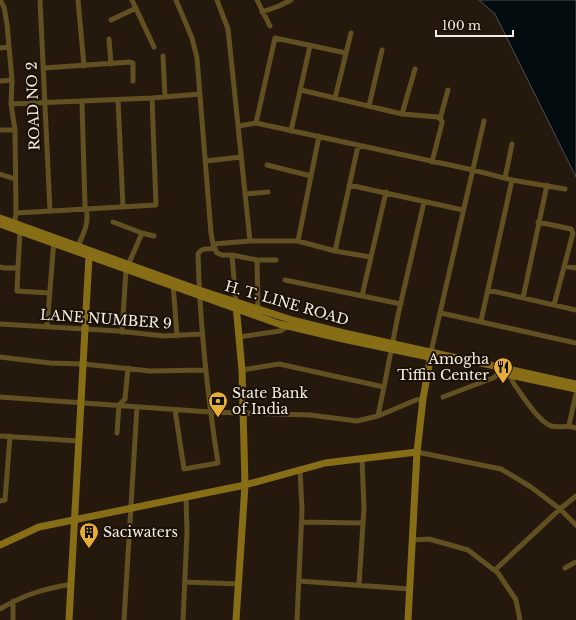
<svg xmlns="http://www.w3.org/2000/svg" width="576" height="620" font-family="'Libre Baskerville',serif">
	<rect width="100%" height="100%" fill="#25190d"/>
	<path fill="#030c0f" stroke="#4c504f" d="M 479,0 L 576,0 L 576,177 L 495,14 Z"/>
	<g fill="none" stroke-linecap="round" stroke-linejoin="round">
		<path stroke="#615021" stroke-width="5" d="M 0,0 L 4,7 L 7,24 L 12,80 L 11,104 L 15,130 L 16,213 L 14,226
			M 40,0 L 50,211
			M 78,0 L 84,66
			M 132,0 L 154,47
			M 176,0 L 192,38 L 197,58 L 211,233 L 213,244 L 217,253 L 222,255 L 232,255 L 257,260 L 276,260
			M 217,0 L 228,29 L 250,241
			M 257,0 L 270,26
			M 262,12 L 279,6 L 291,0
			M 111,20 L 136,8
			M 109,39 L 111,64
			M 0,48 L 9,47
			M 163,56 L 165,97
			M 44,68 L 130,62 L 133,63 L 133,81
			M 0,81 L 12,80
			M 301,90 L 402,114 L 438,117 L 442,121 L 442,123 L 432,162
			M 335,98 L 351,33
			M 118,100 L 123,207
			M 11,104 L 152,98 L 200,94
			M 369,106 L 382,50
			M 402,114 L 415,69
			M 440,119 L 448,90
			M 256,123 L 275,38 L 346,53
			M 239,126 L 256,123 L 473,170 L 512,180 L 565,189
			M 0,130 L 15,130
			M 291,131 L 310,46
			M 206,161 L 241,157
			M 267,165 L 311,176
			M 0,174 L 15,179
			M 505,178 L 512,144
			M 349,185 L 463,210
			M 245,194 L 268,192
			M 16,213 L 156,205 L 152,98
			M 113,222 L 142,233
			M 538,222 L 571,229 L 573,233 L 554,305
			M 298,241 L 319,136
			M 213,244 L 250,241 L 298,241 L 335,251 L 370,257
			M 77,248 C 83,235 91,220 85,206 L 82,102
			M 335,251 L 358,146
			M 232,255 L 236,302
			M 257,260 L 258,310
			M 564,266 L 576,268
			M 0,267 L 5,268 L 18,268 L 17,291 L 50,293
			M 18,268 L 20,231
			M 285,280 L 401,304
			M 173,283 L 177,336
			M 488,290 L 576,310
			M 362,296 L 386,192
			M 523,298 L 547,185
			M 441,313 L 576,343
			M 481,321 L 512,180
			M 0,324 L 118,331 L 164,336 L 202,334
			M 47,327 L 54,240
			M 122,332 L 126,270 L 142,233 L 154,236
			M 239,337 L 280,331 L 290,325
			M 431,352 L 484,121
			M 0,357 L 50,363 L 83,364 L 150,371 L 205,370
			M 242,370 L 279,364 L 384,387 L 398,315 L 424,202
			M 511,373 L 512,380 L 514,384 C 523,396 538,421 551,426 C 560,428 568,425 576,428
			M 0,397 L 210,412 L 310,415 L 357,421 L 378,416 L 416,400 L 423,399
			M 443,397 L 493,378 L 500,373 L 501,370
			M 175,410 L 184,469 L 218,463 C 207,393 200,324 198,254 C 202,247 209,249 215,249
			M 378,416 L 384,387
			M 569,425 L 576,394
			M 117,433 L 119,405 L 125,399 L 128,368
			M 0,436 L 79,441
			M 417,452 L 501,469 L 531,487 L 560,509 L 576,525
			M 0,501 L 5,500 L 10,436
			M 301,522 L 362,523
			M 413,540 L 429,539 L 468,550 L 498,573 L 516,600 L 520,620
			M 565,568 L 576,562
			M 495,570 L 560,509 L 576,496
			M 299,581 L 410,589
			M 185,582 L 239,584
			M 359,585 L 364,508 L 362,458
			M 13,601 L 13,620
			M 0,609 C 25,594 44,589 72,584
			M 124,620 L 137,407
			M 183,620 L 187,532 L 186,497
			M 297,620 L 302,510 L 300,469"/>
		<path stroke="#886d17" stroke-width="7" d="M 0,218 L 199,290 L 292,320 L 344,333 L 576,384
			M 0,224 L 279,324 L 343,339 L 429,357
			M 236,305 L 242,370 L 245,485 L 236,620
			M 500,373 L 576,389
			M 0,545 L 39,527 L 245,485 L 325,463 L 417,452
			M 69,620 L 89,256 L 90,253
			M 408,620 L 417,452 L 423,399 L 431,354"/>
	</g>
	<defs>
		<g id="restaurant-pin" transform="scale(1)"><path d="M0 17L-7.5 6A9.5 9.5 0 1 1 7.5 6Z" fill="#e5ad35" stroke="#1b1005"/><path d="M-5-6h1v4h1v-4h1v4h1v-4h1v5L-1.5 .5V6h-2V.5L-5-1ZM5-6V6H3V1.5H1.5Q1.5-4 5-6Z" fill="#111"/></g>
		<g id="bank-pin" transform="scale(1)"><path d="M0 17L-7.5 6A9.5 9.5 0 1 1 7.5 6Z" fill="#e5ad35" stroke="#1b1005"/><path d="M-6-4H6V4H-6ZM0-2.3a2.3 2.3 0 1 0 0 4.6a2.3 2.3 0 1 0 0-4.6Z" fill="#111"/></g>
		<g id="building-pin" transform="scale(1)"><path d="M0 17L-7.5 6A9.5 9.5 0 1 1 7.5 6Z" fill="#e5ad35" stroke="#1b1005"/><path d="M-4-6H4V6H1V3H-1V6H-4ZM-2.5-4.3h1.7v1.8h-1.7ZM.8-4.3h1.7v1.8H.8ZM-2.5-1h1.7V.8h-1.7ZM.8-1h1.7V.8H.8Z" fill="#111"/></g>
	</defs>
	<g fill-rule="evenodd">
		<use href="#restaurant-pin" x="503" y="367"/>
		<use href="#bank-pin" x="218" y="401"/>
		<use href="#building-pin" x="89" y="532"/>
	</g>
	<g text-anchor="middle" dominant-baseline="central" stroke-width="4" stroke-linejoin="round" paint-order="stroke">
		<g font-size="14" fill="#f5ede4" stroke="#1b1005">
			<text transform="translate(33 106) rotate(-92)">ROAD NO 2</text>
			<text transform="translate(287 303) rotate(16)">H. T. LINE ROAD</text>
			<text transform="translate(106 319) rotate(4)">LANE NUMBER 9</text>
		</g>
		<g font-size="14" fill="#f5ede4" stroke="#1b1005" text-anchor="start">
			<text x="489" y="359" text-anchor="end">Amogha<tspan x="489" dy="16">Tiffin Center</tspan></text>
			<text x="232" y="393">State Bank<tspan x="232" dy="16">of India</tspan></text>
			<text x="103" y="532">Saciwaters</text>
		</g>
	</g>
	<path d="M436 30v6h77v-6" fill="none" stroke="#f5ede4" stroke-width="2"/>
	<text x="442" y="30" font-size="12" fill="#f5ede4" stroke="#1b1005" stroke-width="3" paint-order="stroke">100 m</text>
</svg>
